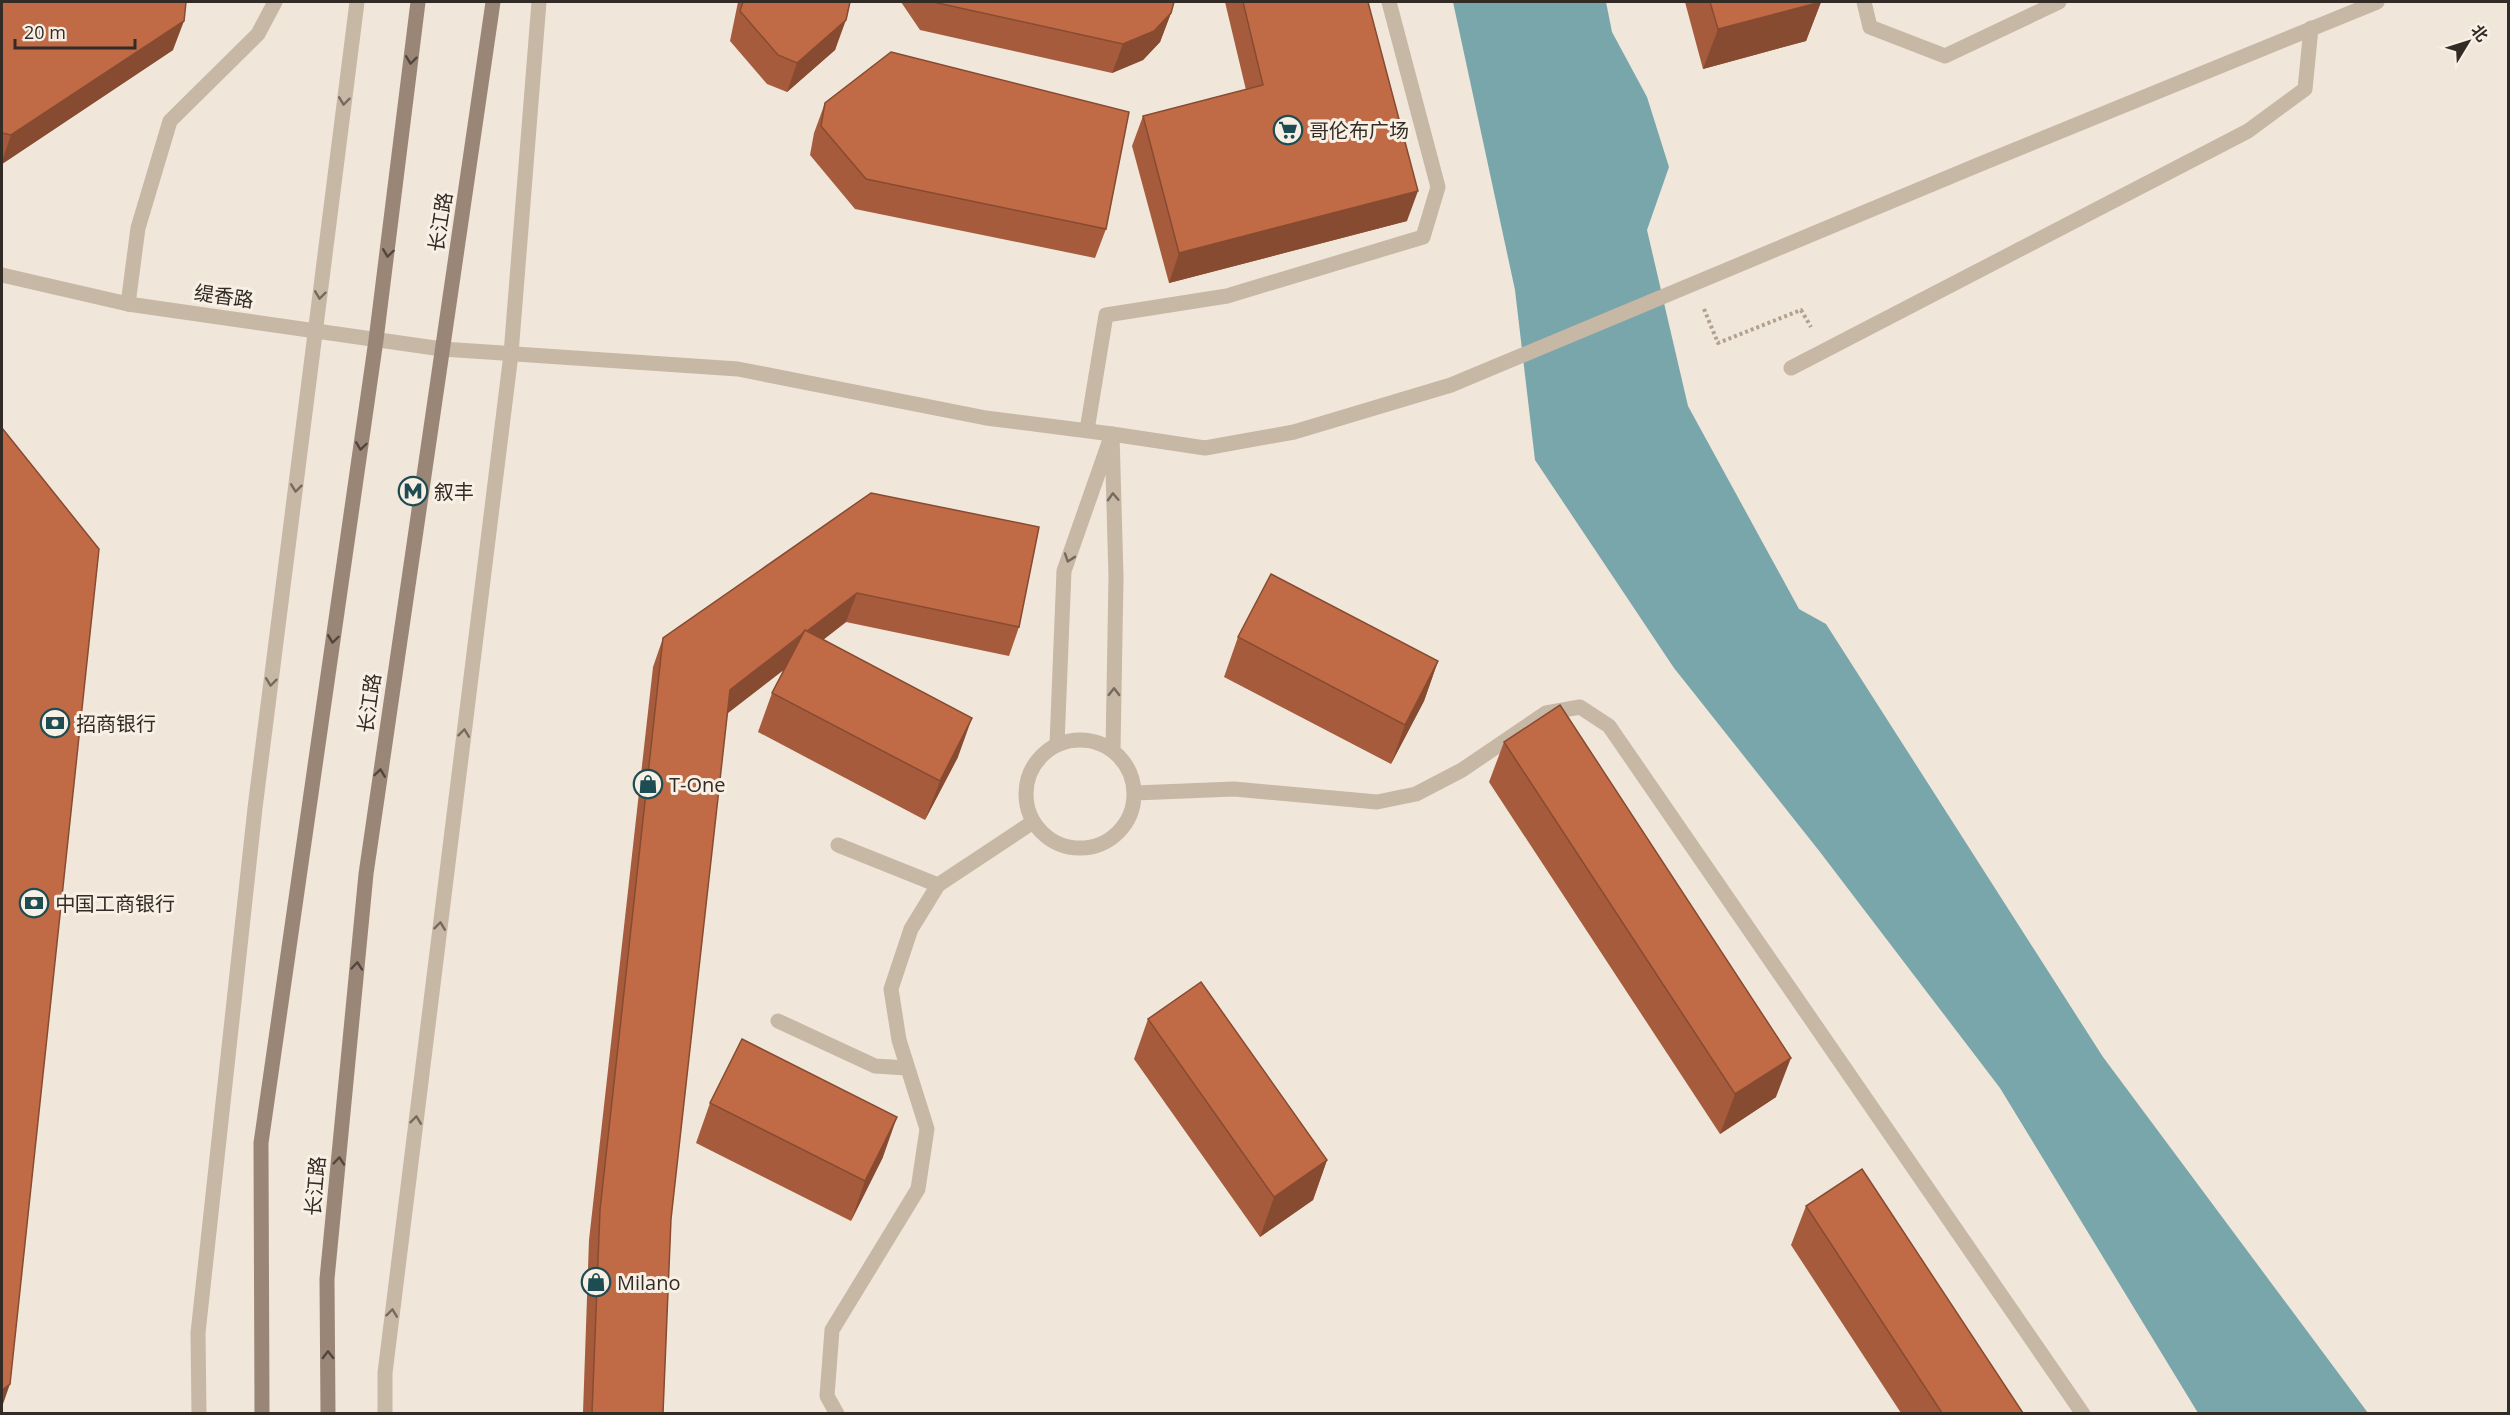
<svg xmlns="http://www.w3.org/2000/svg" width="2510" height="1415" font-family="'Open Sans','Noto Sans SC',sans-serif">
	<rect width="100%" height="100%" fill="#f0e6d9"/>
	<path fill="#79a6ab" d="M 1453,2 L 1606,2 L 1612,32 L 1647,97 L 1669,167 L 1647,230 L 1688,406 L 1799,609 L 1826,624 L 2103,1057 L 2368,1413 L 2198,1413 L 2000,1088 L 1820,852 L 1674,668 L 1535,460 L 1515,290 Z"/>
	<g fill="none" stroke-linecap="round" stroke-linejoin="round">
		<path stroke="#b3a190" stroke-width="4" stroke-dasharray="3 3" stroke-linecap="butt" d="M 1704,309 L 1718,343 L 1801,310 L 1811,327"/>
		<path stroke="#c7b7a5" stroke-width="15" d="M 1864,2 L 1870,27 L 1945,56 L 2059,2
			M 128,304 L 138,228 L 170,121 L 258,34 L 275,2
			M 1791,368 L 2248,131 L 2305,89 L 2311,28
			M 1087,430 L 1106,315 L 1227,296 L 1423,237 L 1438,187 L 1389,2
			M1026 794a54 54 0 1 1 108 0a54 54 0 1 1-108 0Z
			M 1057,744 L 1064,571 L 1112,434 L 1116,577 L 1113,750
			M 1135,793 L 1234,789 L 1377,802 L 1416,794 L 1462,770 L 1546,713 L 1580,707 L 1609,726 L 2083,1414
			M 838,845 L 938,885
			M 778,1021 L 875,1066 L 907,1068
			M 199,1414 L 198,1333 L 255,808 L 357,2
			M 385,1414 L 385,1373 L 511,354 L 539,2
			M 837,1414 L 827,1396 L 832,1330 L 918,1189 L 927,1129 L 899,1040 L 891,989 L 911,929 L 938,885 L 1033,822"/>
		<path stroke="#c7b7a5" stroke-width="15" d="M 2,275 L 128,304 L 442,349 L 738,369 L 986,418 L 1112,434 L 1205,448 L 1294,432 L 1451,385 L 1978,165 L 2377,2"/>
		<path stroke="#9a8677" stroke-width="15" d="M 262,1414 L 261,1143 L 376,340 L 418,2
			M 328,1414 L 327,1279 L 366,874 L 493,2"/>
	</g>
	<path fill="#a65c3c" d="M 2,2 L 173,50 L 2,164 Z
		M 738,2 L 850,2 L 835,50 L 787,92 L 767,84 L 730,41 Z
		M 901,2 L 1174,2 L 1171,13 L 1160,42 L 1143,60 L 1112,73 L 920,30 Z
		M 1225,2 L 1368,2 L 1407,221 L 1169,283 L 1132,146 L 1143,116 L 1246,90 Z
		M 1685,2 L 1821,2 L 1806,41 L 1703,69 Z
		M 825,103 L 1106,229 L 1095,258 L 855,209 L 810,155 L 814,133 Z
		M 871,493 L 1019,627 L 1009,656 L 846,622 L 823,640 L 958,757 L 925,820 L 758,732 L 772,693 L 784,669 L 727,713 L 671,1219 L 663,1413 L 583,1413 L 589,1240 L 653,667 L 663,638 Z
		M 1238,637 L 1438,661 L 1424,701 L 1391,764 L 1224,677 Z
		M 1504,742 L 1776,1097 L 1720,1134 L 1489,782 Z
		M 1148,1019 L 1327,1160 L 1313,1200 L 1260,1237 L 1134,1059 Z
		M 710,1103 L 883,1157 L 851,1221 L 696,1143 Z
		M 1806,1206 L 2023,1413 L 1901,1413 L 1791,1245 Z"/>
	<path fill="#874b31" d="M 1821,2 L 1806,41 L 1703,69 L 1718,29 Z
		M 1171,13 L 1160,42 L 1143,60 L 1112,73 L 1123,44 Z
		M 846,20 L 835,50 L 787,92 L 797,63 Z
		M 184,21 L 173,50 L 2,164 L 2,161 L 11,135 Z
		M 1418,191 L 1407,221 L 1169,283 L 1179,253 Z
		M 857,593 L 846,622 L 719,720 L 730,690 Z
		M 1438,661 L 1424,701 L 1391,764 L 1405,725 Z
		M 972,718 L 958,757 L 925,820 L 940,781 Z
		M 1791,1058 L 1776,1097 L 1720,1134 L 1735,1094 Z
		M 897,1117 L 883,1157 L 851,1221 L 865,1181 Z
		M 1327,1160 L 1313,1200 L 1260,1237 L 1274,1197 Z
		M 10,1384 L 2,1407 L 2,1390 Z"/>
	<path fill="#c16b46" stroke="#874b31" stroke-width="1.5" d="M 2,2 L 186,2 L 184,21 L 11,135 L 2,133 Z
		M 743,2 L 850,2 L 846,20 L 797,63 L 778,55 L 740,11 Z
		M 933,2 L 1174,2 L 1171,13 L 1154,31 L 1123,44 Z
		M 1243,2 L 1368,2 L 1418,191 L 1179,253 L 1143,116 L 1263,85 Z
		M 1710,2 L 1821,2 L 1718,29 Z
		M 891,52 L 1129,112 L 1106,229 L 866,179 L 821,126 L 825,103 Z
		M 2,428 L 99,549 L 10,1384 L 2,1390 Z
		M 871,493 L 1039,527 L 1019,627 L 857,593 L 807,631 L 805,630 L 802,634 L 730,690 L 671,1219 L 663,1413 L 592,1413 L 600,1210 L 663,638 Z
		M 1271,574 L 1438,661 L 1405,725 L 1238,637 Z
		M 805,630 L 972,718 L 940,781 L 772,693 Z
		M 1560,705 L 1791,1058 L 1735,1094 L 1504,742 Z
		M 1201,982 L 1327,1160 L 1274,1197 L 1148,1019 Z
		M 742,1039 L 897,1117 L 865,1181 L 710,1103 Z
		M 1862,1169 L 2023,1413 L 1942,1413 L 1806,1206 Z"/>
	<defs><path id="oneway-chevron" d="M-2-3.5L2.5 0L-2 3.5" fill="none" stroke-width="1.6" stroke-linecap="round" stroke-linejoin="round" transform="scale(1.5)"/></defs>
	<g stroke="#52463e">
		<use href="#oneway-chevron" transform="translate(411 60) rotate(97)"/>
		<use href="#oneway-chevron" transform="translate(388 253) rotate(98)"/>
		<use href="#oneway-chevron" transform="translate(361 446) rotate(98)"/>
		<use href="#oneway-chevron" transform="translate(333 639) rotate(98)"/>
		<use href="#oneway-chevron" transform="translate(380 773) rotate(-82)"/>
		<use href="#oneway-chevron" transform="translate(357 966) rotate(-85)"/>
		<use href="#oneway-chevron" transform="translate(339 1161) rotate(-85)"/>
		<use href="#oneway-chevron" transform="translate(328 1355) rotate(-90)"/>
	</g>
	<g stroke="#766a5f">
		<use href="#oneway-chevron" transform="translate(344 101) rotate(97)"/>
		<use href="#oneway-chevron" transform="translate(320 295) rotate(97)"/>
		<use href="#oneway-chevron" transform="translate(296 488) rotate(97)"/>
		<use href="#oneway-chevron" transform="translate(1113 497) rotate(-92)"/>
		<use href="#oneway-chevron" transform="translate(1069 558) rotate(109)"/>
		<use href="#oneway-chevron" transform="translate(271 682) rotate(97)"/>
		<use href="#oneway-chevron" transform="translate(1114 692) rotate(-89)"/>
		<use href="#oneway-chevron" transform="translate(464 733) rotate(-83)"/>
		<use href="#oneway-chevron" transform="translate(440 926) rotate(-83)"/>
		<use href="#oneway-chevron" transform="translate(416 1120) rotate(-83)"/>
		<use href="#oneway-chevron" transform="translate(392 1313) rotate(-83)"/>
	</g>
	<defs>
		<g id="supermarket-ring" transform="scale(1.5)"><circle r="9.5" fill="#f8f0e5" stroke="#1e4c53" stroke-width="1.5"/><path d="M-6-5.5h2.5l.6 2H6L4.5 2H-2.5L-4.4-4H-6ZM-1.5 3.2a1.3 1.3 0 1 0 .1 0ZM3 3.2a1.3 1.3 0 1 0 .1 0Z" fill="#1e4c53"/></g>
		<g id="metro-ring" transform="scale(1.5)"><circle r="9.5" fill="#f8f0e5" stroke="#1e4c53" stroke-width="1.5"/><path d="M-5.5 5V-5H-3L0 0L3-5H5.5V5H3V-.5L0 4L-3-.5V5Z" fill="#1e4c53"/></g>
		<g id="bank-ring" transform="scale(1.5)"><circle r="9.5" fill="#f8f0e5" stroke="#1e4c53" stroke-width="1.5"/><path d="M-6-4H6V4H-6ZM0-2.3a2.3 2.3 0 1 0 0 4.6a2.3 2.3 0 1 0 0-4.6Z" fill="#1e4c53"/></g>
		<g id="shop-ring" transform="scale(1.5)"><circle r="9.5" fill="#f8f0e5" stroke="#1e4c53" stroke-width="1.5"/><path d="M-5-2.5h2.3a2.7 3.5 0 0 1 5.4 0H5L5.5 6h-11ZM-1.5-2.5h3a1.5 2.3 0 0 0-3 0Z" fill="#1e4c53"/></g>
	</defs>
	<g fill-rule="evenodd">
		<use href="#supermarket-ring" x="1288" y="130"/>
		<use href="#metro-ring" x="413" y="491"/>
		<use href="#bank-ring" x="55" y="723"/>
		<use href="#shop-ring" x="648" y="784"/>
		<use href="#bank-ring" x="34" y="903"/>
		<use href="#shop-ring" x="596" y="1282"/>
	</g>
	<g text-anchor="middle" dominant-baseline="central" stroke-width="6" stroke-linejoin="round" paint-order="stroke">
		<g font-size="20" fill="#332b26" stroke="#f8f0e5" text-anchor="start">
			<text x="1309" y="130">哥伦布广场</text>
			<text x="434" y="491">叙丰</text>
			<text x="76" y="723">招商银行</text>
			<text x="669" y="784">T-One</text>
			<text x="55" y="903">中国工商银行</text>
			<text x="617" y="1282">Milano</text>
		</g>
		<g font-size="20" fill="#332b26" stroke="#f8f0e5">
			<text transform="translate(440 222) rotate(-81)">长江路</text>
			<text transform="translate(224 296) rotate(8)">缇香路</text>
			<text transform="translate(369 703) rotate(-82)">长江路</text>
			<text transform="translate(315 1186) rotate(-85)">长江路</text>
		</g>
	</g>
	<rect width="2510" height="1415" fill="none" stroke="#332b26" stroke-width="6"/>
	<g transform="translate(2468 42) rotate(52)" stroke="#f8f0e5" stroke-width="4.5" paint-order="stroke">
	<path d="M0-4.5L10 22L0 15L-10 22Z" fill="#332b26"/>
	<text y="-9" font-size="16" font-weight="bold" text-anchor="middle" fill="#332b26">北</text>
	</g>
	<path d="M15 39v9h120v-9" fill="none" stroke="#332b26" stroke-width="3"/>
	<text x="24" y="39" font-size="18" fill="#332b26" stroke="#f8f0e5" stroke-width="4.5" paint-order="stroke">20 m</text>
</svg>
